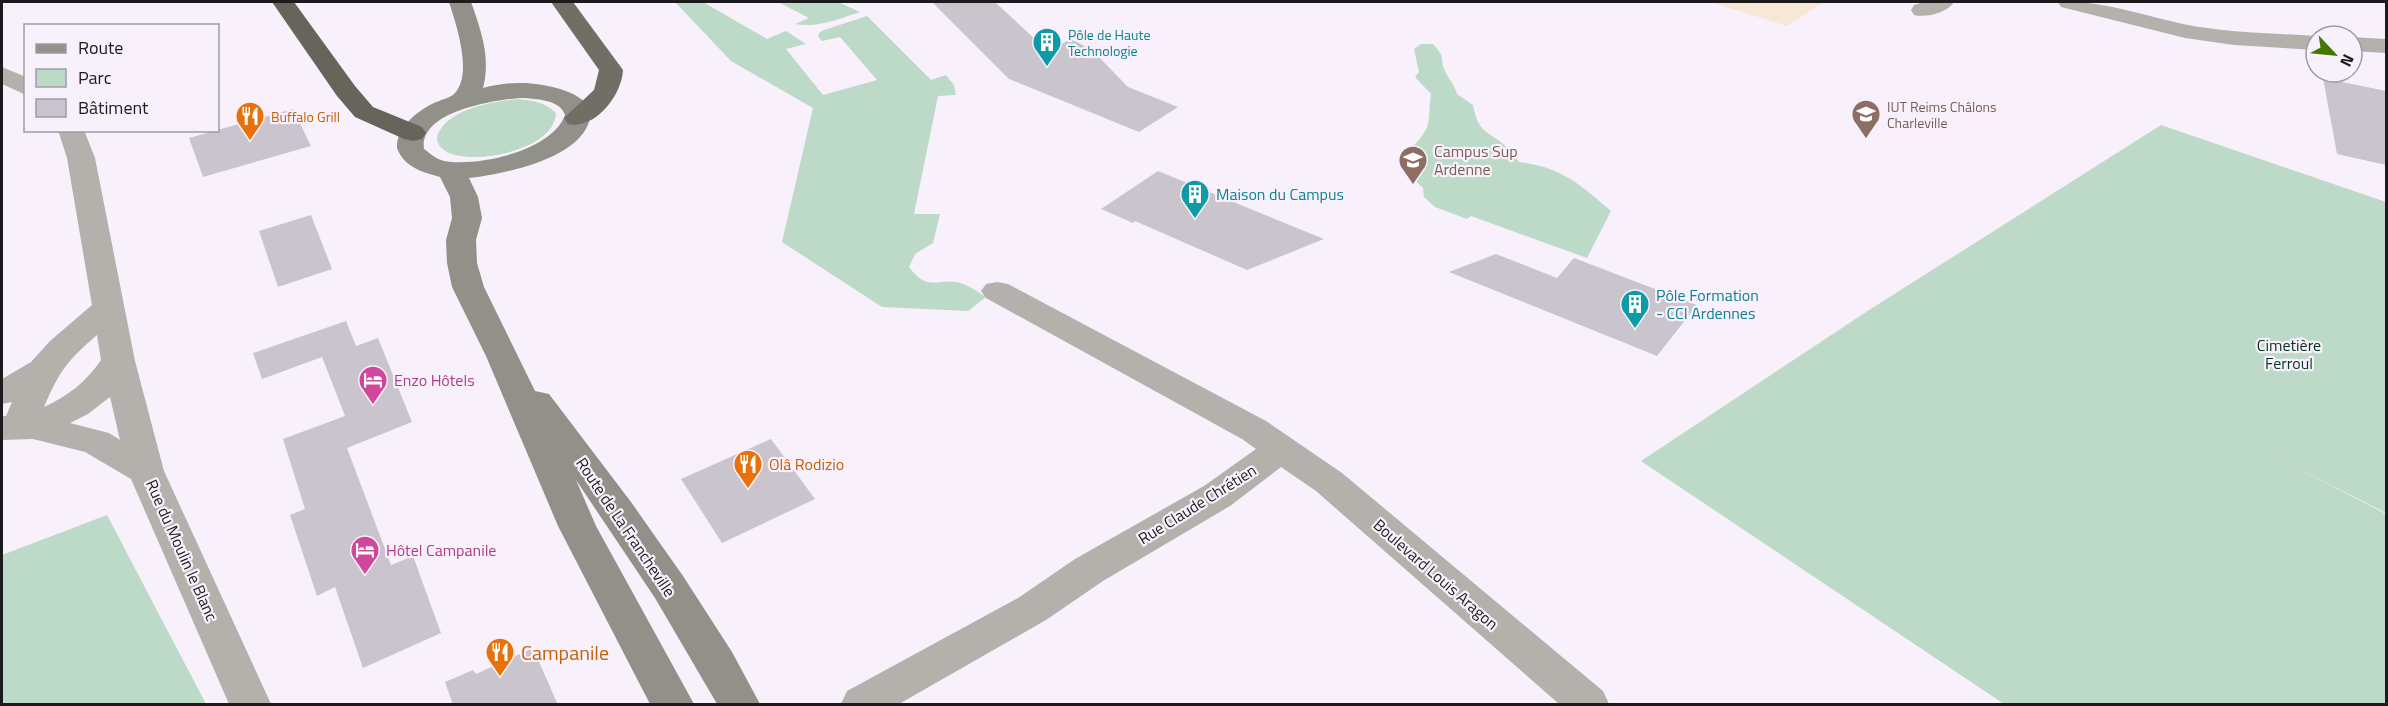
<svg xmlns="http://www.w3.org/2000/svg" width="2388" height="706" font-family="'Titillium Web',sans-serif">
	<rect width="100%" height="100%" fill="#f8f1fb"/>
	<path fill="#f6e8d5" d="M 1710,2 L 1824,2 L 1787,26 Z"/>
	<path fill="#bcdac7" d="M 675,2 L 703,2 L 767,39 L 786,31 L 806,44 L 786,49 L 823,95 L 877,80 L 840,37 L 822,41 L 818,37 L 819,33 L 824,30 L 867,16 L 931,80 L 946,75 L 954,85 L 956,95 L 938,96 L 914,214 L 940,214 L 933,243 L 915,254 L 909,267 C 927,290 932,280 956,282 C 965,283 978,292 986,297 L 968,311 L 882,307 L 782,242 L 813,108 L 731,61 Z
		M 778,2 L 838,2 L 860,12 C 838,19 818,28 795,24 L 809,18 Z
		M 1421,44 L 1433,44 C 1447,59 1439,58 1445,71 C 1449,80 1455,85 1457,94 L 1473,105 C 1478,130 1483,129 1502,143 C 1508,148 1514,155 1519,162 C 1561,167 1580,184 1611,211 L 1587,258 L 1471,216 L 1467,219 L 1435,207 L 1424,197 L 1423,188 L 1410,176 L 1410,168 L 1418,158 L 1413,146 C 1434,126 1427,120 1431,94 L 1415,77 L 1419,72 L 1414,49 Z
		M 519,99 C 534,101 545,102 556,113 C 555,150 474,166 447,152 C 440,148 435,142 438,134 C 449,108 495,101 519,99 Z
		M 2161,125 L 2386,202 L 2386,513 L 2279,459 L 2386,514 L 2386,704 L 2004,704 L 1641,461 L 1866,312 Z
		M 107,515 L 206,704 L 2,704 L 2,555 Z"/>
	<path fill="#cac4cd" d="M 932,2 L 995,2 L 1049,52 L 1070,39 L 1079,43 L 1093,51 L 1128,87 L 1178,107 L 1139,132 L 1009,79 Z
		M 2323,78 L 2386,91 L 2386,165 L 2337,154 Z
		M 293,109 L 311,146 L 203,177 L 189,138 Z
		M 1158,171 L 1324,239 L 1247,270 L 1135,221 L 1133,223 L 1101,209 Z
		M 311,215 L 332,269 L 278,287 L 259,231 Z
		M 1496,254 L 1557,278 L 1574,258 L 1697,305 L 1657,356 L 1449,272 Z
		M 346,321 L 356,346 L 378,338 L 412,422 L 347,448 L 391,565 L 413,556 L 441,633 L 363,668 L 335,587 L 317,596 L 290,515 L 305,509 L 283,439 L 345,416 L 322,357 L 262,379 L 253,353 Z
		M 771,439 L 815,499 L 722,543 L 681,479 Z
		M 533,648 L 558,705 L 453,705 L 445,682 L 473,670 L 476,674 Z"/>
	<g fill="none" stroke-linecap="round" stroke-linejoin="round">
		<path fill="#b2b1ac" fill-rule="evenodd" d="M 1924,2 L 1954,2 C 1947,13 1926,18 1914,15 L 1911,10 L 1914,5 Z
			M 2058,2 C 2100,0 2142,15 2183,24 C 2227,33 2272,33 2316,36 L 2316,50 L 2234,45 L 2185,38 L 2061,7 Z
			M 2352,37 L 2386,39 L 2386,53 L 2352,51 Z
			M 2,67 L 26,77 L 26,95 L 2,84 Z
			M 58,130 L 84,130 L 95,158 L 135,361 L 164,471 L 271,704 L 229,704 L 131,479 L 85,452 L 33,439 L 2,440 L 2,416 L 6,416 L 12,402 L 2,404 L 2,379 L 31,362 L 50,341 L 92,305 L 67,158 ZM 97,335 L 101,360 C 86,382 68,396 44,407 C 60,370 67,361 97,335 ZM 110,397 L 120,440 L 109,433 L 70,423 L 88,414 Z
			M 997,282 L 1008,284 L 1266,421 L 1342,473 L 1603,691 L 1609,704 L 1559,704 L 1316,491 L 1281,467 L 1230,506 L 1103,581 L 1046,620 L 899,704 L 841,704 L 847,691 L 1018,598 L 1075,559 L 1204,486 L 1256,449 L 1242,439 L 986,298 L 981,291 L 986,284 Z"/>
		<path fill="#919089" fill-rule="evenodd" d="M 449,2 L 471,2 C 481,30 491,58 483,88 C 495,85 507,83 519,83 C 538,82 595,91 590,118 C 582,159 503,174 469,178 L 478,197 L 482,218 L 476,240 L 477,263 L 484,287 L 535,391 L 549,394 L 631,502 L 683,576 L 732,652 L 760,704 L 717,704 L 655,598 L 576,480 L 596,526 L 694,704 L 650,704 L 558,526 L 486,356 L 452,287 L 447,263 L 446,240 L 452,218 L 450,197 L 440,177 C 422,172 404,167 397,148 C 396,128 417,111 434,103 C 440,100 451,98 455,93 C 473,73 456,24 449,2 ZM 521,98 C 535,99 560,99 565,115 C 552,151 478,167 444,161 C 436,159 431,154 424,149 C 419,111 495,100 521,98 Z"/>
		<path fill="#706f66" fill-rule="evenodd" d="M 551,2 L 573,2 L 623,70 C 622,95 595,130 568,124 L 564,118 L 594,90 L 599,70 Z"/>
		<path fill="#67655b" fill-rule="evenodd" d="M 272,2 L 294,2 L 355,86 L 373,107 L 422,127 L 426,133 L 422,139 L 413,141 L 404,139 L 355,117 L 337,96 Z"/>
	</g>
	<defs>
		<g id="building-pin" transform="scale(1.5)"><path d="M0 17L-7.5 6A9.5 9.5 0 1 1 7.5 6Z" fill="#0f9aa8" stroke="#f8f1fb"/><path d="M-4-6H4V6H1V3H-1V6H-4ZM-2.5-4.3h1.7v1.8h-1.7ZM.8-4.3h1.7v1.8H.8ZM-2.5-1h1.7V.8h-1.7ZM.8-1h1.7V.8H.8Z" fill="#fff"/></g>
		<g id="university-pin" transform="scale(1.5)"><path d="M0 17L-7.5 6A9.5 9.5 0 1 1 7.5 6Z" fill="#8d6e63" stroke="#f8f1fb"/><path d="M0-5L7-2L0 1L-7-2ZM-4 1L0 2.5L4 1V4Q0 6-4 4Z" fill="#fff"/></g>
		<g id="restaurant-pin" transform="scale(1.5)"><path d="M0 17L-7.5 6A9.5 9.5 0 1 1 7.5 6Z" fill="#e8710a" stroke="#f8f1fb"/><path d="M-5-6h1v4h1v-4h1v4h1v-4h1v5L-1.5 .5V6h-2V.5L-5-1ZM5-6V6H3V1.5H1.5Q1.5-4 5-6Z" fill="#fff"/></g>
		<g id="hotel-pin" transform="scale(1.5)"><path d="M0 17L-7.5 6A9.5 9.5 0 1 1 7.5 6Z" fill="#d1479c" stroke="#f8f1fb"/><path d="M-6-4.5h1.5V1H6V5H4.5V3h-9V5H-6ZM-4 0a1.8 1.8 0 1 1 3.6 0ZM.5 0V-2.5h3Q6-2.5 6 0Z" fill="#fff"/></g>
	</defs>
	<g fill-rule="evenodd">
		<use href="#building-pin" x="1047" y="42"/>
		<use href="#university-pin" x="1866" y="114"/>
		<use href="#restaurant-pin" x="250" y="116"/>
		<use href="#university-pin" x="1413" y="160"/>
		<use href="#building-pin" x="1195" y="194"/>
		<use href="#building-pin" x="1635" y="304"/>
		<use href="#hotel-pin" x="373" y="380"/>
		<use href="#restaurant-pin" x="748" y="464"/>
		<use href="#hotel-pin" x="365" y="550"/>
		<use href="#restaurant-pin" x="500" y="652"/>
	</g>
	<g text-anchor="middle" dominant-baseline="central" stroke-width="4.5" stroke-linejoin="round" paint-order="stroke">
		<g font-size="14" fill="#0d838f" stroke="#f8f1fb" text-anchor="start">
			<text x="1068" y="34">Pôle de Haute<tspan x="1068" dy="16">Technologie</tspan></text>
		</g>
		<g font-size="14" fill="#785e54" stroke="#f8f1fb" text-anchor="start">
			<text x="1887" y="106">IUT Reims Châlons<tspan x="1887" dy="16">Charleville</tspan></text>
		</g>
		<g font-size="14" fill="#c56008" stroke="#f8f1fb" text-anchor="start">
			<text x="271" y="116">Buffalo Grill</text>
		</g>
		<g font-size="16" fill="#785e54" stroke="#f8f1fb" text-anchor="start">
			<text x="1434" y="151">Campus Sup<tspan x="1434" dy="18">Ardenne</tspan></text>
		</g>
		<g font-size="16" fill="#0d838f" stroke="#f8f1fb" text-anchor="start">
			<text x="1216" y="194">Maison du Campus</text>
			<text x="1656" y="295">Pôle Formation<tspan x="1656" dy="18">- CCI Ardennes</tspan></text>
		</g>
		<g font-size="16" fill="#07341f" stroke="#f8f1fb">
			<text x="2289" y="345">Cimetière<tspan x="2289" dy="18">Ferroul</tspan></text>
		</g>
		<g font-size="16" fill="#b23c85" stroke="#f8f1fb" text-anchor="start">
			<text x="394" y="380">Enzo Hôtels</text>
			<text x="386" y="550">Hôtel Campanile</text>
		</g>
		<g font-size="16" fill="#c56008" stroke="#f8f1fb" text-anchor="start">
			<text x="769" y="464">Olâ Rodizio</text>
		</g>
		<g font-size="16" fill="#1c1a1d" stroke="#f8f1fb">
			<text transform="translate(1197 504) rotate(-32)">Rue Claude Chrétien</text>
			<text transform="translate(626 527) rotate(56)">Route de La Francheville</text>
			<text transform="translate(182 550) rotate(66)">Rue du Moulin le Blanc</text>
			<text transform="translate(1436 574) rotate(41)">Boulevard Louis Aragon</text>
		</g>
		<g font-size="20" fill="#c56008" stroke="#f8f1fb" text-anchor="start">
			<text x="521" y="652">Campanile</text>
		</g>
	</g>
	<rect width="2388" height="706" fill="none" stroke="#1c1a1d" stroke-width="6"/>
	<rect x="24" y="24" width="195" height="108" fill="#f8f1fb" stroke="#a09ba2" stroke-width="1.5"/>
	<rect x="36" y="44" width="30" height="9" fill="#919089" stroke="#a09ba2" stroke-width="1.5"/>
	<text x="78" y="54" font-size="18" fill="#1c1a1d">Route</text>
	<rect x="36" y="69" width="30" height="18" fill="#bcdac7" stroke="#a09ba2" stroke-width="1.5"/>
	<text x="78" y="84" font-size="18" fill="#1c1a1d">Parc</text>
	<rect x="36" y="99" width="30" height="18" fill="#cac4cd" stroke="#a09ba2" stroke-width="1.5"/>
	<text x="78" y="114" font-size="18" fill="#1c1a1d">Bâtiment</text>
	<g transform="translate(2334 54) rotate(116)"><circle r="28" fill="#f8f1fb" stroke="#a09ba2" stroke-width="1.5"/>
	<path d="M0-4.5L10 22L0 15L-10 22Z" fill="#457803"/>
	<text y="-9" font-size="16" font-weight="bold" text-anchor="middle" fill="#1c1a1d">N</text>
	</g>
</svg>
